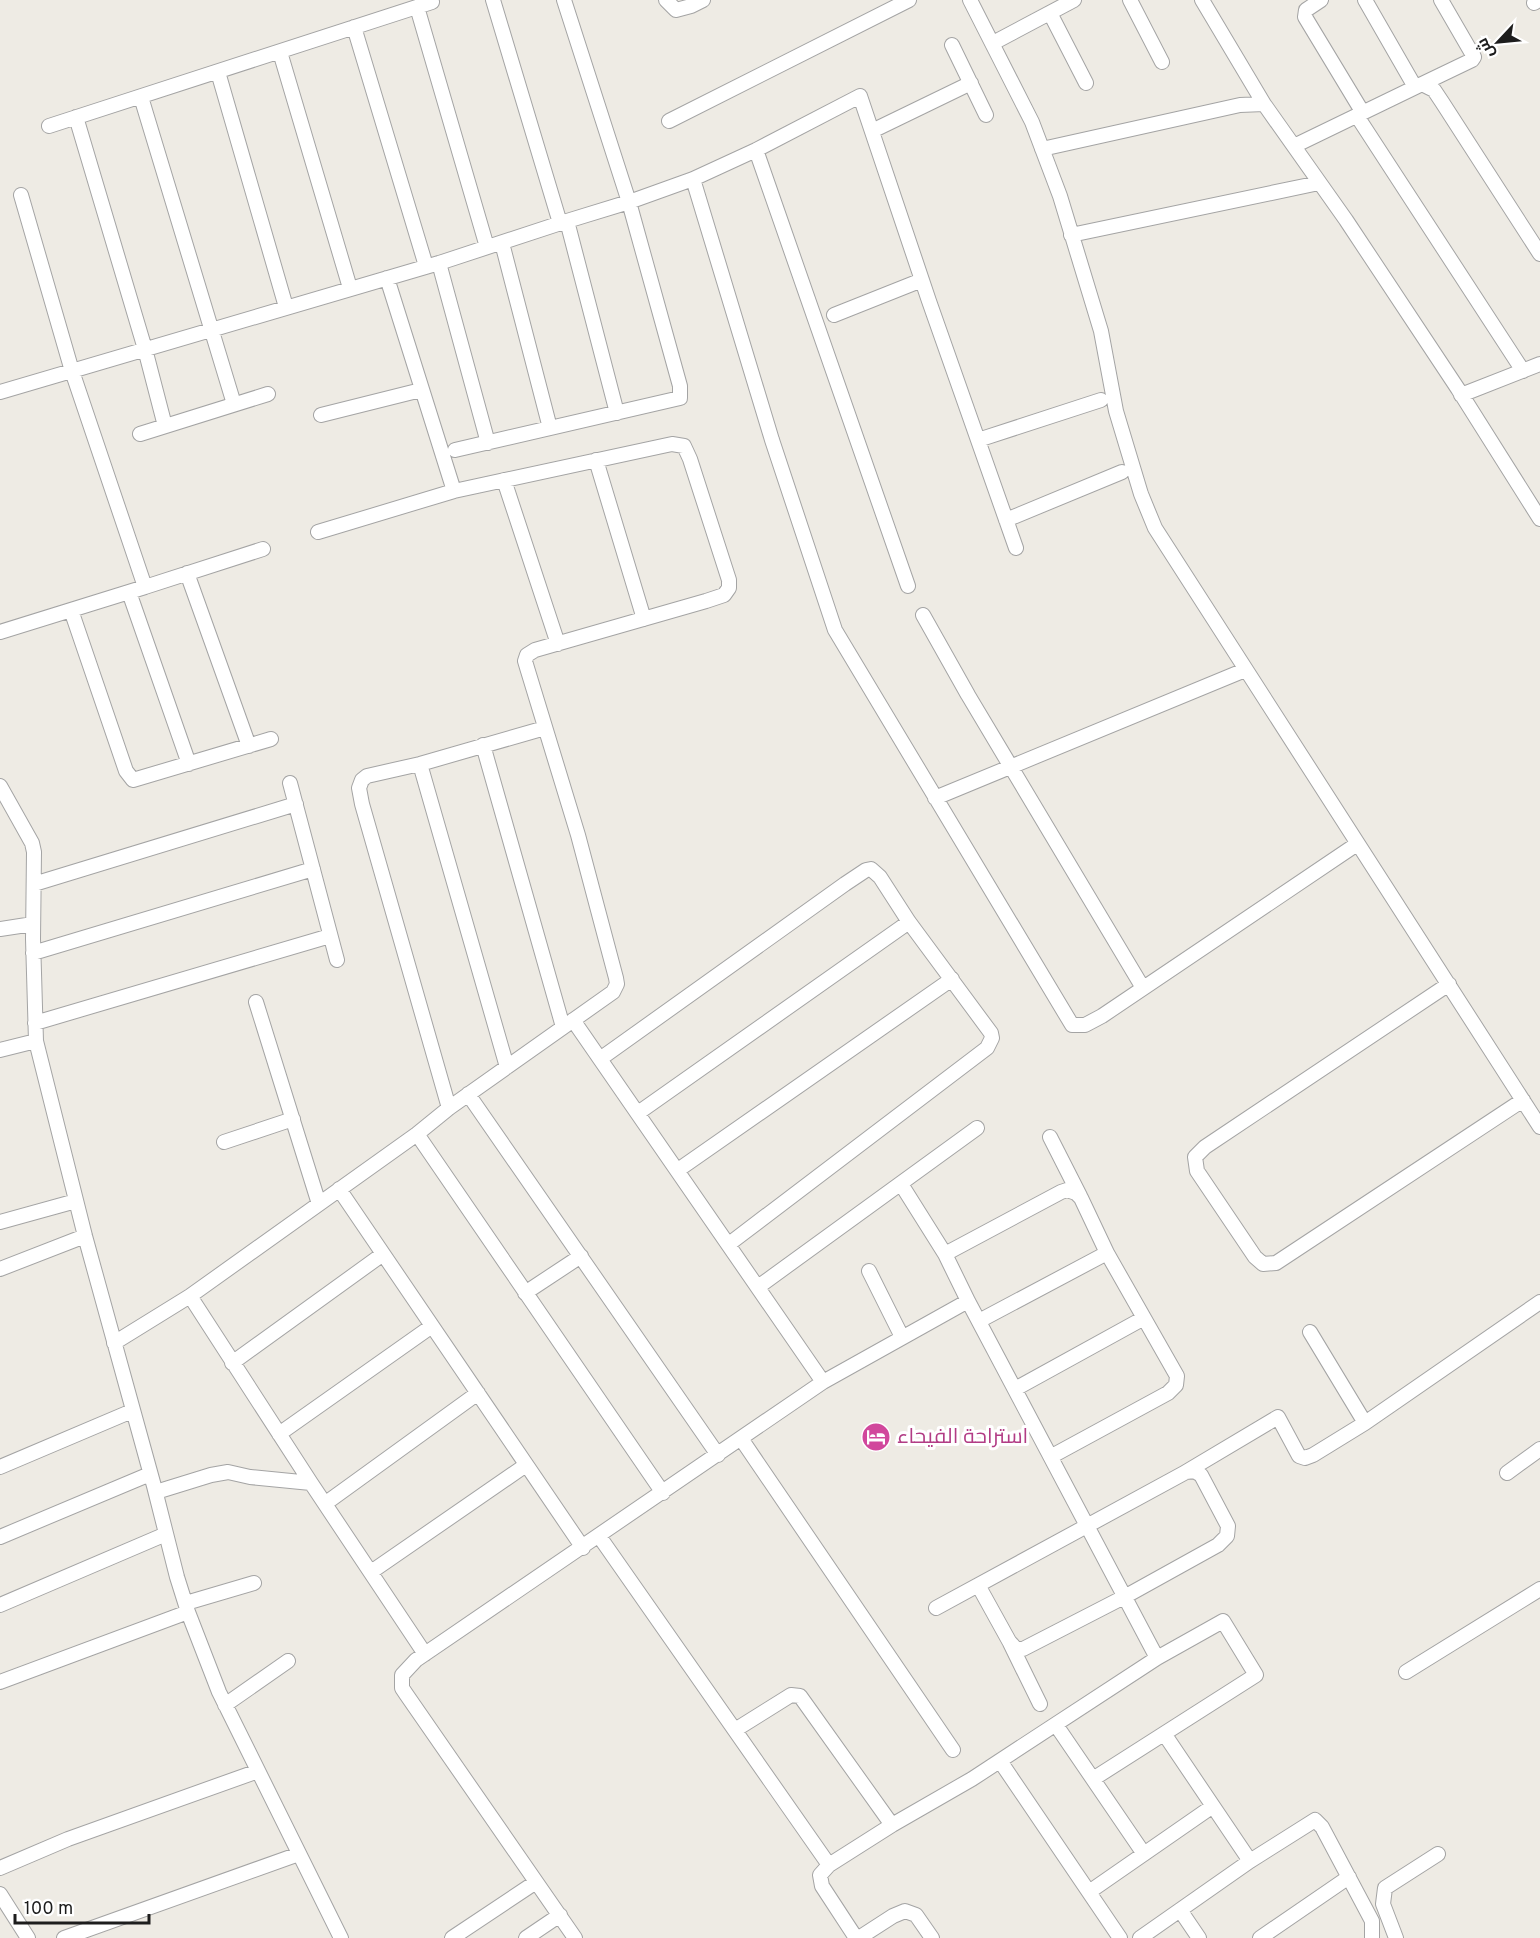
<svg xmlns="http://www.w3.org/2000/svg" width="1540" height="1938" font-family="Overpass,Cairo,sans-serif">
	<rect width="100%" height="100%" fill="#eeebe4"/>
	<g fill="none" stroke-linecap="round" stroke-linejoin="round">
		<g stroke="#a4a4a4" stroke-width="16">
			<path id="minor" d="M 493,0 L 560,223
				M 666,0 L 676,10 L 691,6 L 703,0
				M 970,0 L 1032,122 L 1060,196 L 1101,331 L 1116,411 L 1141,494 L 1155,528 L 1540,1127
				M 1130,0 L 1162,62
				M 1202,0 L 1264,104
				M 1321,0 L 1306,10 L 1305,17 L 1363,113
				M 1365,0 L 1415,87
				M 1534,3 L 1539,0
				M 417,7 L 487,247
				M 1050,13 L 1086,83
				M 354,27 L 426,266
				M 993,43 L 1074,0
				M 952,45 L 986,115
				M 280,52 L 350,288
				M 218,72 L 286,307
				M 1422,84 L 1472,60 L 1474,57 L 1441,0
				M 141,97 L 234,404
				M 1357,116 L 1523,371
				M 76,117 L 145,349 L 165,426
				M 669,121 L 909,0
				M 49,126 L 432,2
				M 872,131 L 971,83
				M 1294,146 L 1422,84 L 1434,90 L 1442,102 L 1540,254
				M 1042,149 L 1240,105 L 1264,104 L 1346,220 L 1458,389 L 1540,519
				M 756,150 L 908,586
				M 693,179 L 772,440 L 835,630 L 1072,1025 L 1085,1025 L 1102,1016 L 1357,844
				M 567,221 L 617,413
				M 1071,235 L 1319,183
				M 502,243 L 550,428
				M 439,263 L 488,443
				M 834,315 L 922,280
				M 0,392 L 439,263 L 567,221 L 629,202 L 693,179 L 756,150 L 860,96 L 929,301 L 1016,548
				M 1461,395 L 1540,364
				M 321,415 L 421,390
				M 140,434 L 268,394
				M 978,440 L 1101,400
				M 455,450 L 680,398 L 680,386 L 629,202 L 564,0
				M 596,460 L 644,619
				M 504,480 L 558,644
				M 1006,520 L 1122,472
				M 318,532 L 454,491
				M 187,573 L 249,746
				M 145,587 L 263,549
				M 129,592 L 189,764
				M 71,610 L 126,771 L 133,780 L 271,739
				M 923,615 L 968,695 L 1143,988
				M 0,632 L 145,587 L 72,371 L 21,195
				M 483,745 L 563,1027
				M 420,764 L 507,1067
				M 290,783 L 337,960
				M 0,786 L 32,843 L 34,852 L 33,939 L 36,1041 L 85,1236 L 154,1486 L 177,1577 L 188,1612 L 219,1692 L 341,1938
				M 935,798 L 1245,670
				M 34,884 L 296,804
				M 0,929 L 33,924
				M 33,953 L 313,869
				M 1449,984 L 1205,1147 L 1195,1157 L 1197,1171 L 1255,1257 L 1263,1264 L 1276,1263 L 1523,1100
				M 256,1002 L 319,1204
				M 573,1020 L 823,1382 L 416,1660 L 402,1675 L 402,1688 L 406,1694 L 575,1938
				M 35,1023 L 330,936
				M 0,1050 L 36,1041
				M 600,1059 L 845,884 L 866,870 L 871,869 L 880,877 L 909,922 L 991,1033 L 992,1038 L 987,1048 L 729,1244
				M 468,1094 L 718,1455
				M 449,1108 L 362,804 L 359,788 L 362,780 L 367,776 L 420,764 L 545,728
				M 638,1113 L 909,922
				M 417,1134 L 663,1493
				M 1050,1137 L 1080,1196
				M 224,1142 L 293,1119
				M 678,1170 L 952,979
				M 901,1184 L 945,1254 L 968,1301 L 1157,1658
				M 339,1189 L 583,1548
				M 0,1222 L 76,1201
				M 945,1254 L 1061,1192 L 1067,1190 L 1076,1193 L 1081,1198 L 1107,1253 L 1177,1376 L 1176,1385 L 1168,1393 L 1052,1456
				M 0,1269 L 85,1236
				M 869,1271 L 902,1337
				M 758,1287 L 977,1128
				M 525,1293 L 581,1256
				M 190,1296 L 311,1483 L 425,1654
				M 979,1321 L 1107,1253
				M 1310,1332 L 1365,1423
				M 114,1343 L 190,1296 L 417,1134 L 449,1108 L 613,992 L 617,984 L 616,978 L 578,835 L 528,671 L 525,661 L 527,655 L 535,650 L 706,601 L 724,595 L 729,588 L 729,580 L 690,459 L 684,446 L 672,444 L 454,491 L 387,278
				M 232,1363 L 383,1254
				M 823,1382 L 968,1301
				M 1015,1389 L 1144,1318
				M 279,1434 L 432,1326
				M 742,1440 L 953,1750
				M 0,1467 L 132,1411
				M 1184,1473 L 1278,1417 L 1299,1456 L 1305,1458 L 1313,1455 L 1365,1423 L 1540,1302
				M 1507,1473 L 1540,1449
				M 156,1492 L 211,1475 L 228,1472 L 250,1477 L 311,1483
				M 326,1503 L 478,1393
				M 599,1536 L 829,1865 L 892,1825 L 972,1779 L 1157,1658 L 1223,1621 L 1256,1675 L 1093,1779
				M 0,1537 L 150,1474
				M 371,1572 L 526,1465
				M 186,1603 L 254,1583
				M 0,1605 L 166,1534
				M 936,1608 L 1186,1472 L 1194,1471 L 1201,1475 L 1228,1526 L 1227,1536 L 1218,1545 L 1126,1596 L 1023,1649 L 1016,1649 L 1009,1641 L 978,1585
				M 1010,1643 L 1040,1704
				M 1406,1672 L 1540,1589
				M 0,1682 L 188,1612
				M 225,1705 L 288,1661
				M 1056,1725 L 1144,1854
				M 735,1730 L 791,1695 L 800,1696 L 892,1825
				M 1165,1735 L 1250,1861
				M 1000,1761 L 1120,1938
				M 829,1865 L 820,1875 L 822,1886 L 856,1938
				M 0,1868 L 68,1839 L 258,1771
				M 1089,1892 L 1213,1806
				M 0,1894 L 28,1938
				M 1180,1910 L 1199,1938
				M 64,1938 L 299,1854
				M 452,1938 L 536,1882
				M 526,1938 L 560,1915
				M 859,1938 L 893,1916 L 905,1911 L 916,1915 L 932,1938
				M 1140,1938 L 1250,1861 L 1315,1820 L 1322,1827 L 1372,1921 L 1372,1938
				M 1260,1938 L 1349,1877
				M 1396,1938 L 1383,1904 L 1385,1888 L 1438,1854"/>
		</g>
		<use href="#minor" stroke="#fff" stroke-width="14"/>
	</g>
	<defs>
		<g id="hotel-disc" transform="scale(1.5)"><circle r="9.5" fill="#d1479c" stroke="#fff"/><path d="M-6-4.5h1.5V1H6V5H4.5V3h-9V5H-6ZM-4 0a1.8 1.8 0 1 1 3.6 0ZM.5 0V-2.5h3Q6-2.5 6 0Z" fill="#fff"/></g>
	</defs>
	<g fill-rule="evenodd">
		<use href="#hotel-disc" x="876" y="1437"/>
	</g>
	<g text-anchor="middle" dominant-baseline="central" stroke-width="6" stroke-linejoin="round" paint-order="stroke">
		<g font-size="21" fill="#b23c85" stroke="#fff" text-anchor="start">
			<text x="897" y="1437">استراحة الفيحاء</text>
		</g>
	</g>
	<g transform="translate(1498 42) rotate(244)" stroke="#ffffff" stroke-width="4.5" paint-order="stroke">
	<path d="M0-4.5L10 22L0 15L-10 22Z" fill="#1d1d1d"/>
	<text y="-9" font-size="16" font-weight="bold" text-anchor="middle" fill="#1d1d1d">ش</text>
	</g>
	<path d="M15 1914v9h134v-9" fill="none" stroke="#1d1d1d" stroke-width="3"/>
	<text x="24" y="1914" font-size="18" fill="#1d1d1d" stroke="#ffffff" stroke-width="4.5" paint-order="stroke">100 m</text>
</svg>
